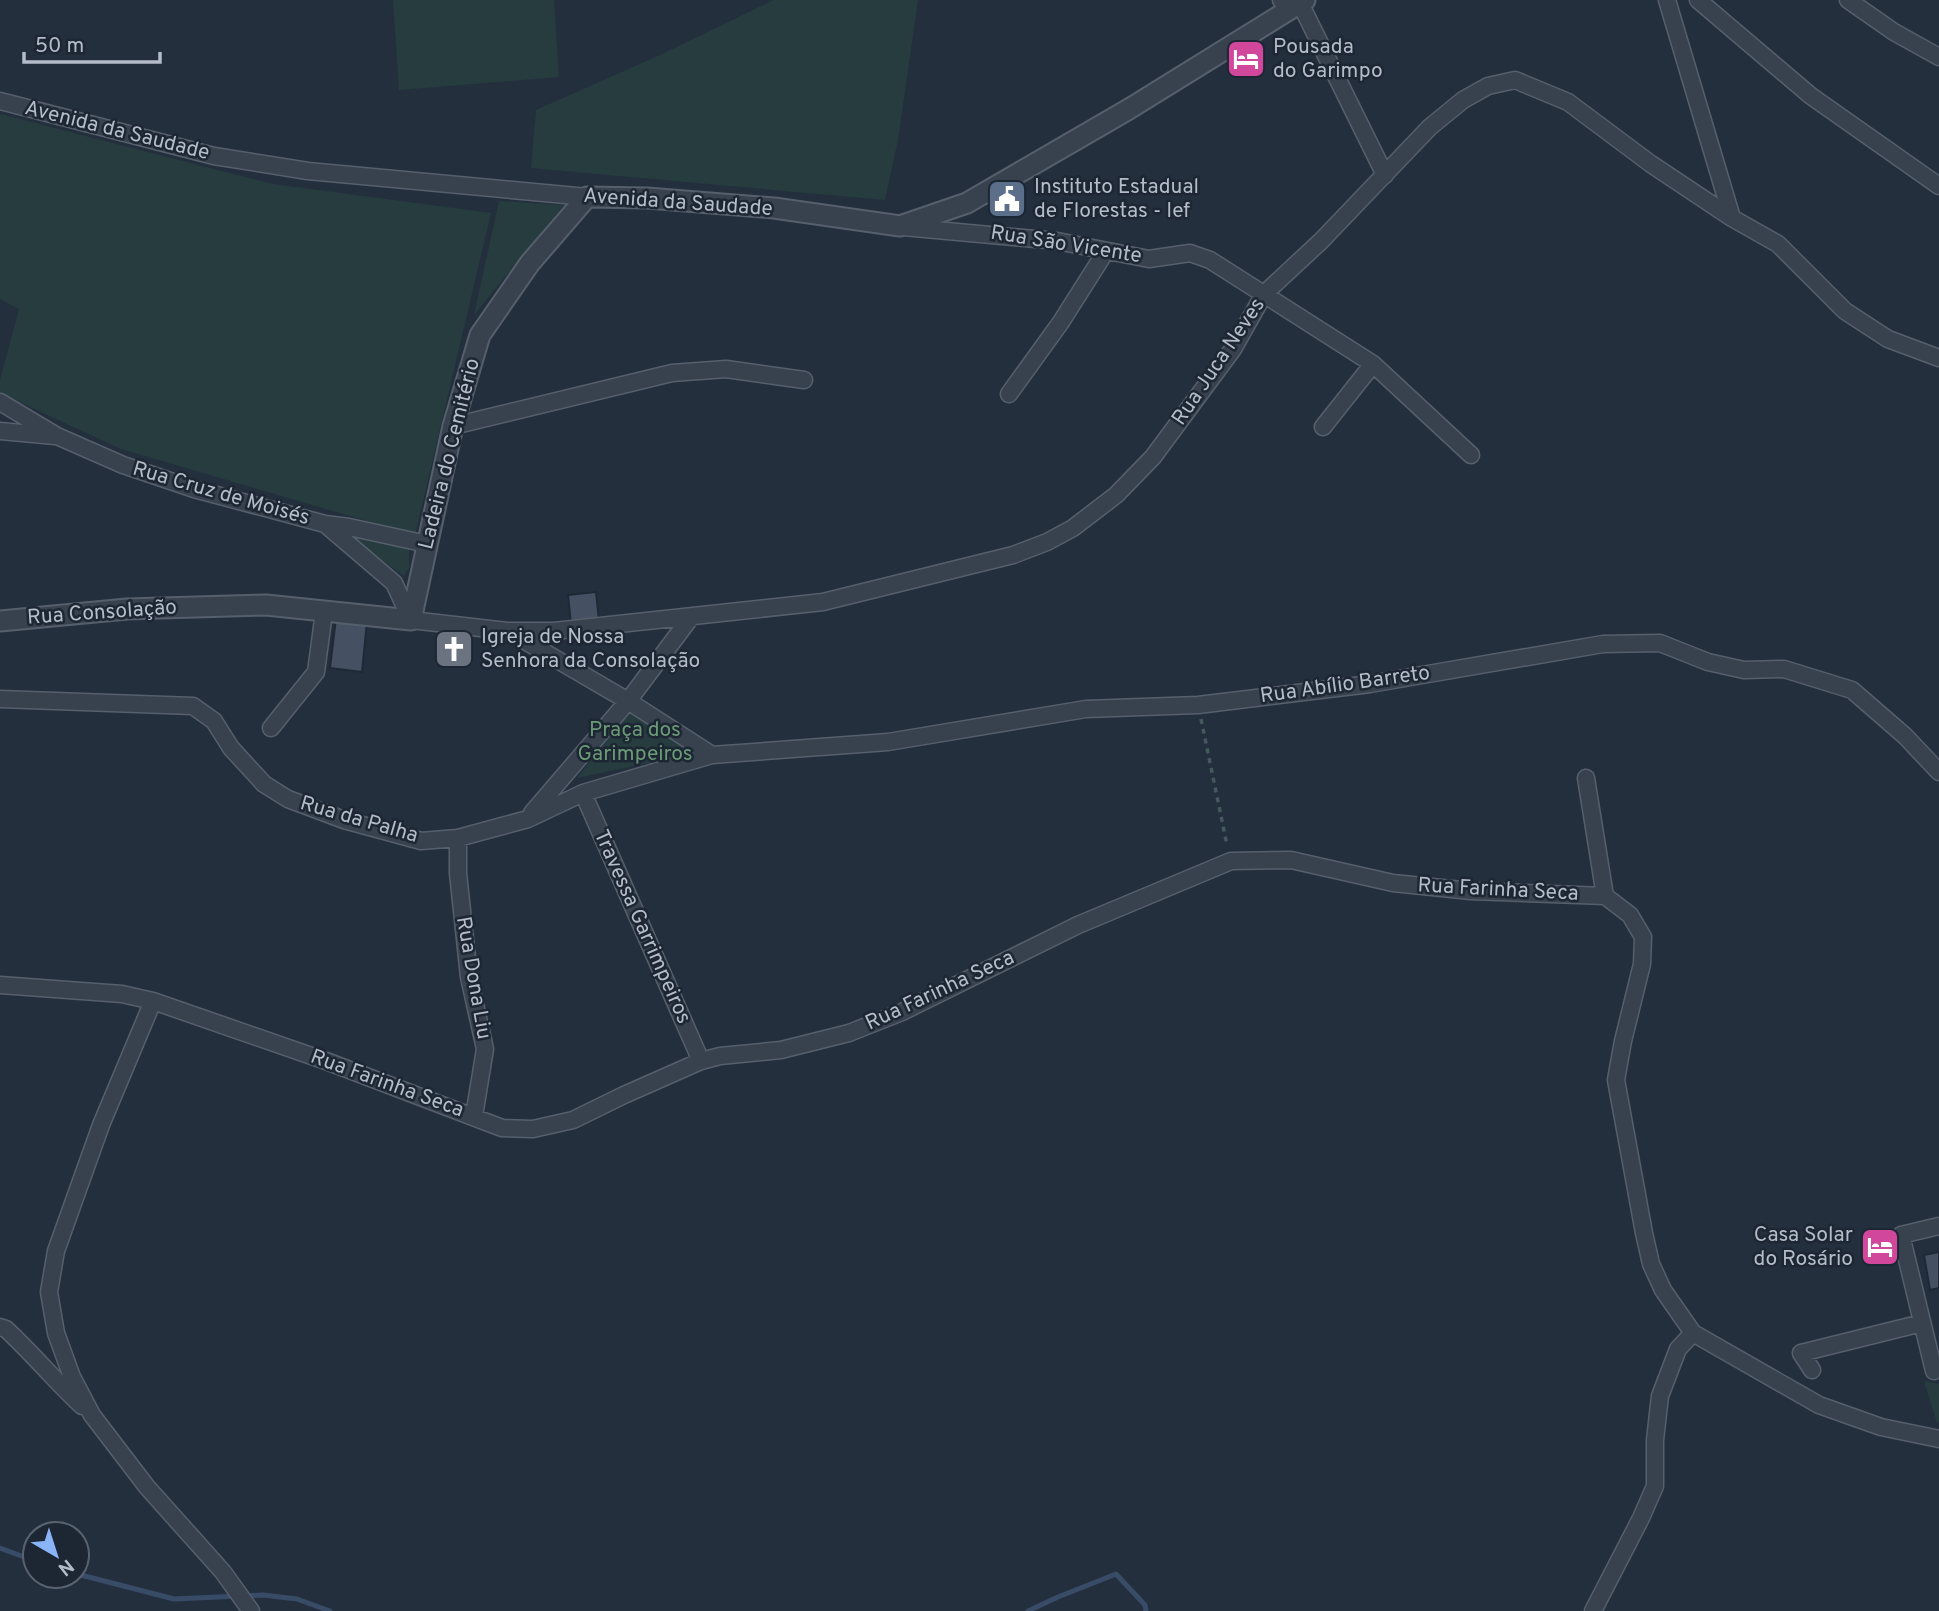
<svg xmlns="http://www.w3.org/2000/svg" width="1939" height="1611" font-family="Overpass,sans-serif">
	<rect width="100%" height="100%" fill="#242f3e"/>
	<path fill="#263c3f" d="M 393,0 L 554,0 L 559,77 L 399,90 Z
		M 774,0 L 918,0 L 898,140 L 885,200 L 531,168 L 536,110 L 660,55 Z
		M 0,114 L 273,184 L 491,213 L 415,535 L 121,449 L 0,393 L 0,380 L 19,309 L 0,299 Z
		M 499,201 L 564,205 L 474,315 Z
		M 345,533 L 365,535 L 409,548 L 409,568 L 404,576 Z
		M 630,711 L 695,753 L 577,778 Z
		M 1924,1381 L 1939,1384 L 1939,1422 L 1937,1423 Z"/>
	<g fill="none" stroke-linecap="round" stroke-linejoin="round">
		<path stroke="#394c67" stroke-width="5" d="M 0,1548 L 35,1561
			M 77,1574 L 174,1599 L 263,1595 L 297,1599 L 330,1611
			M 1028,1611 L 1058,1597 L 1116,1574 L 1145,1605 L 1146,1611"/>
	</g>
	<path fill="#455162" stroke="#1f2835" stroke-width="2" d="M 596,592 L 599,621 L 571,624 L 568,595 Z
		M 336,618 L 367,622 L 362,672 L 330,668 Z
		M 1939,1252 L 1939,1288 L 1930,1290 L 1924,1255 Z"/>
	<g fill="none" stroke-linecap="round" stroke-linejoin="round">
		<g stroke="#565f6c" stroke-width="19">
			<path id="minor" d="M 1281,0 L 1300,3 L 1385,175
				M 1667,0 L 1732,218
				M 1698,0 L 1811,96 L 1939,186
				M 1848,0 L 1894,32 L 1939,57
				M 0,101 L 214,156 L 308,171 L 587,197
				M 903,227 L 1057,241 L 1149,259 L 1190,253 L 1210,260 L 1373,364 L 1471,455
				M 1009,394 L 1061,322 L 1106,251
				M 0,402 L 57,436 L 123,465 L 194,489 L 325,524 L 394,583 L 411,620 L 507,631 L 554,631 L 823,602 L 1013,555 L 1047,542 L 1073,528 L 1116,495 L 1153,457 L 1233,349 L 1264,294 L 1321,241 L 1430,127 L 1463,100 L 1488,86 L 1515,80 L 1568,102 L 1651,164 L 1732,218 L 1778,244 L 1845,311 L 1888,339 L 1939,358
				M 453,426 L 672,373 L 726,369 L 804,380
				M 1323,427 L 1373,364
				M 0,431 L 55,436
				M 325,524 L 349,527 L 427,544
				M 508,631 L 628,701 L 712,755
				M 0,699 L 193,706 L 214,721 L 231,748 L 264,784 L 288,799 L 344,820 L 421,841 L 458,838 L 528,819 L 583,793 L 712,755 L 888,742 L 1086,709 L 1198,705 L 1370,684 L 1603,644 L 1660,643 L 1708,662 L 1744,670 L 1784,669 L 1852,690 L 1905,736 L 1939,772
				M 271,728 L 316,672 L 324,612
				M 1586,778 L 1605,896
				M 583,793 L 701,1061
				M 532,813 L 628,701 L 691,617
				M 458,838 L 458,873 L 469,977 L 485,1049 L 474,1116
				M 1605,896 L 1630,915 L 1643,937 L 1642,964 L 1623,1041 L 1616,1080 L 1644,1233 L 1651,1264 L 1663,1290 L 1693,1333 L 1819,1405 L 1881,1427 L 1939,1439
				M 0,985 L 122,994 L 153,1001 L 326,1061 L 502,1128 L 533,1129 L 573,1120 L 624,1095 L 701,1061 L 720,1056 L 781,1050 L 849,1033 L 902,1012 L 1078,925 L 1231,861 L 1291,860 L 1393,883 L 1471,891 L 1605,896
				M 153,1001 L 101,1125 L 56,1251 L 49,1292 L 56,1333 L 72,1377 L 92,1415 L 147,1487 L 223,1572 L 251,1611
				M 0,1327 L 6,1329 C 33,1354 55,1381 82,1406
				M 1812,1370 L 1801,1353 L 1922,1323
				M 1934,1371 L 1901,1235 L 1939,1226
				M 1593,1611 L 1641,1518 L 1655,1486 L 1655,1440 L 1660,1396 L 1678,1349 L 1693,1333"/>
		</g>
		<g stroke="#565f6c" stroke-width="23">
			<path id="tertiary" d="M 0,621 L 127,609 L 266,605 L 411,620 L 453,426 L 480,335 L 530,263 L 587,197 L 647,198 L 774,208 L 900,226 L 967,203 L 1129,109 L 1305,0"/>
		</g>
		<path stroke="#44595c" stroke-width="3.5" stroke-dasharray="5 5" stroke-linecap="butt" d="M 1201,719 L 1227,845"/>
		<use href="#minor" stroke="#38414e" stroke-width="16"/>
		<use href="#tertiary" stroke="#38414e" stroke-width="19"/>
	</g>
	<defs>
		<g id="hotel-square" transform="scale(2.0125)"><rect x="-9" y="-9" width="18" height="18" rx="4" fill="#d1479c" stroke="#1d2633"/><path d="M-6-4.5h1.5V1H6V5H4.5V3h-9V5H-6ZM-4 0a1.8 1.8 0 1 1 3.6 0ZM.5 0V-2.5h3Q6-2.5 6 0Z" fill="#fff"/></g>
		<g id="civic-square" transform="scale(2.0125)"><rect x="-9" y="-9" width="18" height="18" rx="4" fill="#5c6f8a" stroke="#1d2633"/><path d="M-.6-6.5H3V-4.5H.6V-3L4-1V1h2V6H-6V1h2V-1L-.6-3ZM-1.2 2.5V6h2.4V2.5Z" fill="#fff"/></g>
		<g id="church-square" transform="scale(2.0125)"><rect x="-9" y="-9" width="18" height="18" rx="4" fill="#6b7280" stroke="#1d2633"/><path d="M-1.2-6h2.4v3.5h3.3v2.4h-3.3V6h-2.4V-.1h-3.3v-2.4h3.3Z" fill="#fff"/></g>
	</defs>
	<g fill-rule="evenodd">
		<use href="#hotel-square" x="1246" y="59"/>
		<use href="#civic-square" x="1007" y="199"/>
		<use href="#church-square" x="454" y="649"/>
		<use href="#hotel-square" x="1880" y="1247"/>
	</g>
	<g text-anchor="middle" dominant-baseline="central" stroke-width="5" stroke-linejoin="round" paint-order="stroke">
		<g font-size="21" fill="#b4bcc9" stroke="#1d2633" text-anchor="start">
			<text x="1273" y="47">Pousada<tspan x="1273" dy="24">do Garimpo</tspan></text>
			<text x="1034" y="187">Instituto Estadual<tspan x="1034" dy="24">de Florestas - Ief</tspan></text>
			<text x="481" y="637">Igreja de Nossa<tspan x="481" dy="24">Senhora da Consolação</tspan></text>
			<text x="1853" y="1235" text-anchor="end">Casa Solar<tspan x="1853" dy="24">do Rosário</tspan></text>
		</g>
		<g font-size="21" fill="#b4bcc9" stroke="#1d2633">
			<text transform="translate(117 131) rotate(14)">Avenida da Saudade</text>
			<text transform="translate(678 203) rotate(4)">Avenida da Saudade</text>
			<text transform="translate(1066 245) rotate(9)">Rua São Vicente</text>
			<text transform="translate(1219 362) rotate(-56)">Rua Juca Neves</text>
			<text transform="translate(450 454) rotate(-76)">Ladeira do Cemitério</text>
			<text transform="translate(221 494) rotate(16)">Rua Cruz de Moisés</text>
			<text transform="translate(102 613) rotate(-4)">Rua Consolação</text>
			<text transform="translate(1345 685) rotate(-8)">Rua Abílio Barreto</text>
			<text transform="translate(359 820) rotate(16)">Rua da Palha</text>
			<text transform="translate(1498 890) rotate(3)">Rua Farinha Seca</text>
			<text transform="translate(642 927) rotate(66)">Travessa Garrimpeiros</text>
			<text transform="translate(473 978) rotate(80)">Rua Dona Liu</text>
			<text transform="translate(940 991) rotate(-25)">Rua Farinha Seca</text>
			<text transform="translate(387 1084) rotate(20)">Rua Farinha Seca</text>
		</g>
		<g font-size="21" fill="#6b9a76" stroke="#1d2633">
			<text x="635" y="730">Praça dos<tspan x="635" dy="24">Garimpeiros</tspan></text>
		</g>
	</g>
	<g transform="translate(56 1555) rotate(141)"><circle r="33" fill="#1d2633" stroke="#59626f" stroke-width="2"/>
	<path d="M0-5L12 26L0 18L-12 26Z" fill="#8ab4f8"/>
	<text y="-10" font-size="19" font-weight="bold" text-anchor="middle" fill="#b4bcc9">N</text>
	</g>
	<path d="M24 52v10h136v-10" fill="none" stroke="#b4bcc9" stroke-width="3.5"/>
	<text x="35" y="52" font-size="21" fill="#b4bcc9" stroke="#1d2633" stroke-width="5" paint-order="stroke">50 m</text>
</svg>
